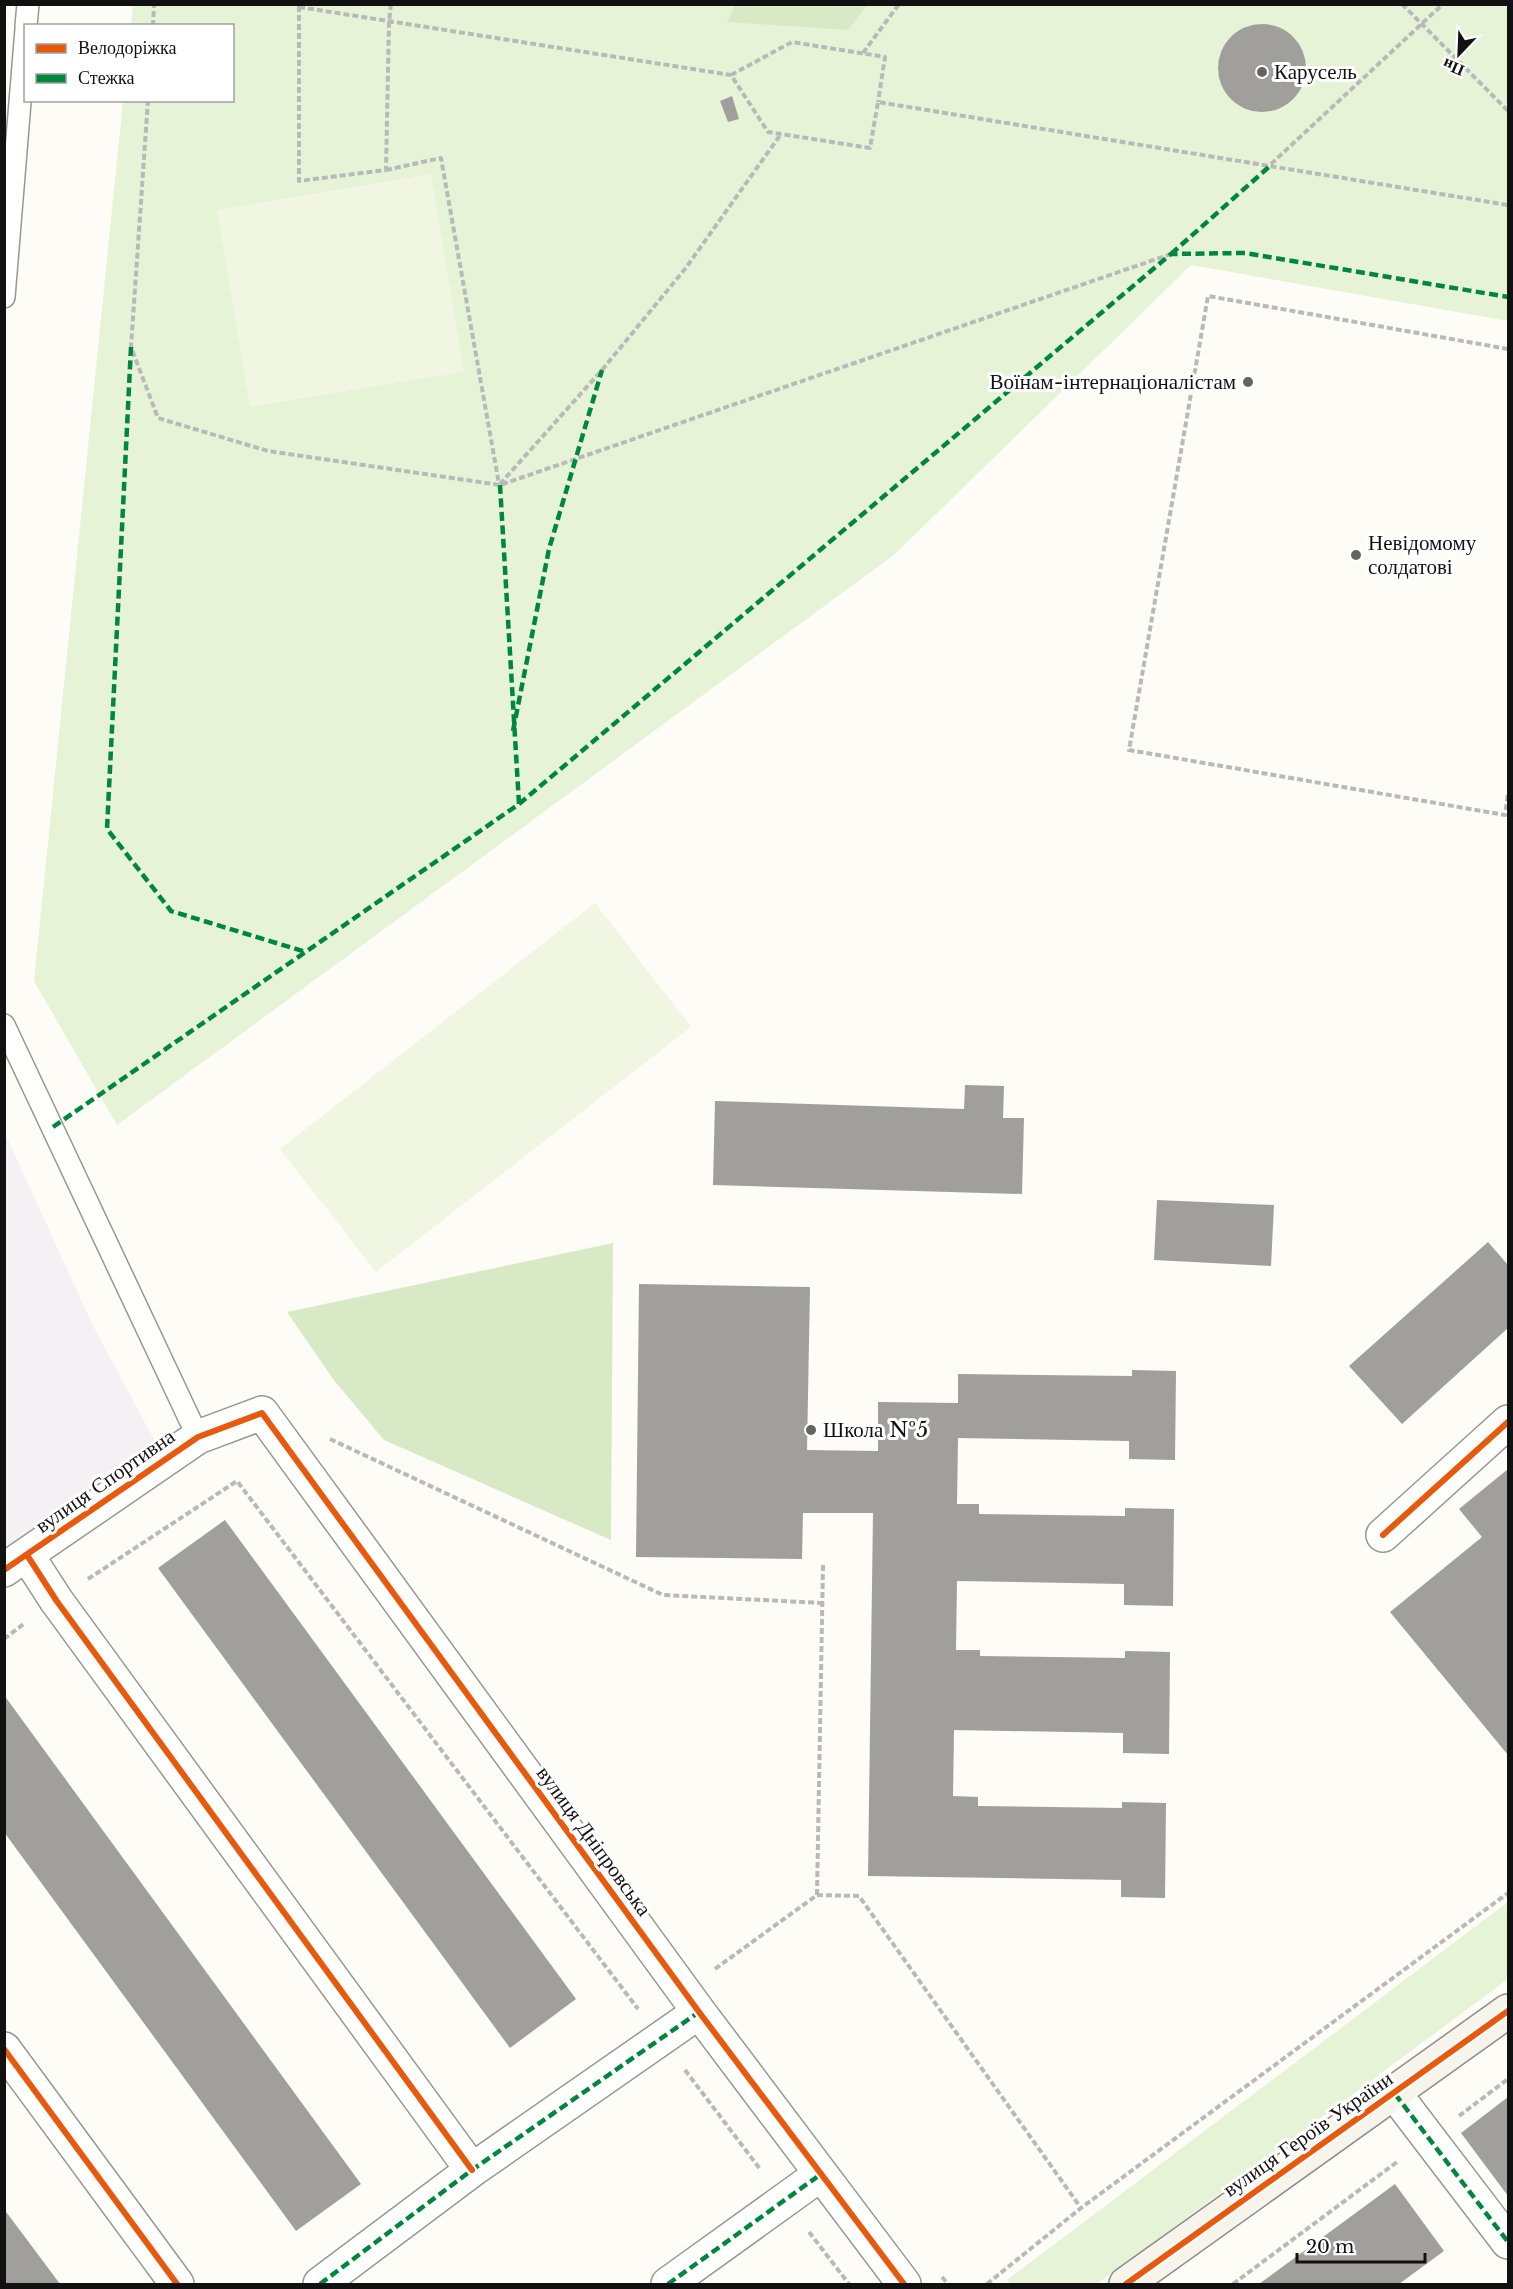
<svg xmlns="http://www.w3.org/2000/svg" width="1513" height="2289" font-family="'Libre Baskerville',serif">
	<rect width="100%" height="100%" fill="#fdfcf7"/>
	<path fill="#f5f0f3" d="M 4,1131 L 92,1324 L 158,1447 L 4,1555 Z"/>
	<path fill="#e7f3d7" d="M 133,5 L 1508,5 L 1508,321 L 1191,265 L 894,555 L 117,1125 L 34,981 L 123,101 L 232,100 L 232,26 L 131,25 Z
		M 1508,1902 L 1508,1979 L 1097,2284 L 1011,2284 L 1007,2280 Z"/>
	<path fill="#d8eac5" d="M 735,5 L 735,4 L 867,5 L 848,30 L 727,22 Z
		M 613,1243 L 611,1540 L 384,1440 L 333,1379 L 287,1312 Z"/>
	<path fill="#f0f6e1" d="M 431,174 L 464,372 L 250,407 L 217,210 Z
		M 595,903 L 691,1027 L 376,1272 L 280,1149 Z"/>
	<path fill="#a19f9c" d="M1218 68a44 44 0 1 1 88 0a44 44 0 1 1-88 0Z
		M 732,96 L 739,119 L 728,122 L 720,101 Z
		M 965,1085 L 1004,1086 L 1003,1118 L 1024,1118 L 1022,1194 L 713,1185 L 715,1101 L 964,1109 Z
		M 1157,1200 L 1274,1205 L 1271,1266 L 1154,1260 Z
		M 1488,1242 L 1508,1265 L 1508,1328 L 1402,1424 L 1349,1366 Z
		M 639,1284 L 810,1287 L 807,1450 L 878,1451 L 878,1402 L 958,1403 L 958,1374 L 1132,1376 L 1132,1370 L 1176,1371 L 1175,1460 L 1129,1459 L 1129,1441 L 958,1438 L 957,1504 L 979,1504 L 979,1514 L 1125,1516 L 1125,1508 L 1174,1509 L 1173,1606 L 1124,1605 L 1124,1584 L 957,1581 L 956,1650 L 980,1650 L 980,1656 L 1125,1658 L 1125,1651 L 1170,1652 L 1169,1754 L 1123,1753 L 1123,1733 L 954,1730 L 953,1796 L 978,1797 L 978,1806 L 1122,1808 L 1122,1802 L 1166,1803 L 1165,1898 L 1121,1897 L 1121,1880 L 868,1876 L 873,1513 L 803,1513 L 802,1559 L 636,1557 Z
		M 1508,1469 L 1508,1755 L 1390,1612 L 1482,1537 L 1459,1509 Z
		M 225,1520 L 576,1999 L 510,2048 L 158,1568 Z
		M 4,1695 L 361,2184 L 296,2231 L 4,1832 Z
		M 1508,2097 L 1508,2196 L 1461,2133 Z
		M 1395,2184 L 1444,2251 L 1399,2284 L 1259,2284 Z
		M 4,2209 L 60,2284 L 4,2284 Z"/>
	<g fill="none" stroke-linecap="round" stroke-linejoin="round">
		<g stroke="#979795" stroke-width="24">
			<path id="lane" d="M 26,26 L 28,4
				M 4,297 L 26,29
				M 4,1025 L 198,1437"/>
		</g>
		<g stroke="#979795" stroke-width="36">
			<path id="street" d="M 1383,1535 L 1508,1422
				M 27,1555 L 56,1600 L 472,2170
				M 4,1570 L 198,1437 L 262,1413 L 699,2012 L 904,2284
				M 4,2049 L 177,2284
				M 1395,2094 L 1508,2242
				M 320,2284 L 472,2170 L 699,2012
				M 668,2284 L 821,2174"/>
		</g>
		<g stroke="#8e8d8b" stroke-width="36">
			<path id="secondary" d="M 1126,2284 L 1508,2011"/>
		</g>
		<path stroke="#b9b9b8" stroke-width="4" stroke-dasharray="6 3" stroke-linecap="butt" d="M 1402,4 L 1508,111
			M 299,6 L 299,181 L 386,170 L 389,22 L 391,4
			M 299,7 L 731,75 L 768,132 L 781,134 L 870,148 L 878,102 L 1508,205
			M 153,26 L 154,4
			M 863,53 L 899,4
			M 731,75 L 792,42 L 885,57 L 878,102
			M 148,100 L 131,347 L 158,418 L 268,451 L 500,485 L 1171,254
			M 1271,164 L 1443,4
			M 386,170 L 441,158 L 499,484
			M 1508,349 L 1208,296 L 1129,750 L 1505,815 L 1508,793
			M 500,484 L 602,370 L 685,269 L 781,134
			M 330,1439 L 663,1595 L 822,1603
			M 88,1579 L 237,1481 L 638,2009
			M 4,1639 L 25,1623
			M 817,1895 L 823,1565
			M 715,1969 L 817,1895 L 859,1896 L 1081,2208
			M 685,2070 L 760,2169
			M 1459,2116 L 1508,2079
			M 809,2232 L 849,2284
			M 942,2277 L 948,2284
			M 987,2284 L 1081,2208 L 1508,1893
			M 1233,2284 L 1397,2162"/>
		<use href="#lane" stroke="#fffffe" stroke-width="21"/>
		<use href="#street" stroke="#fffffe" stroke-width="33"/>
		<use href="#secondary" stroke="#f6f4eb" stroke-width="33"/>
		<path stroke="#00873e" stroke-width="4.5" stroke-dasharray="9 4.5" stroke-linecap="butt" d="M 1171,254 L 1271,165
			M 131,347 L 107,829 L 171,911 L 306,952
			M 500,485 L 519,804
			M 513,731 L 549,549 L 602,370
			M 53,1127 L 519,804 L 1171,254 L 1245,253 L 1508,297
			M 1395,2094 L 1508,2242
			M 320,2284 L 472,2170 L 699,2012
			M 668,2284 L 821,2174"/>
		<g stroke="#fff" stroke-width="10">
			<path id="cycleway" d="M 1383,1535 L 1508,1422
				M 27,1555 L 56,1600 L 472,2170
				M 4,1570 L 198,1437 L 262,1413 L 699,2012 L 904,2284
				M 4,2049 L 177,2284
				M 1126,2284 L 1508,2011"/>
		</g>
		<use href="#cycleway" stroke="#e8590c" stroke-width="6"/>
	</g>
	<g fill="#646362" stroke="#fff" stroke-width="2">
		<circle cx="1262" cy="72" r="6"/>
		<circle cx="1248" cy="382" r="6"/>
		<circle cx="1356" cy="555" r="6"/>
		<circle cx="811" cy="1430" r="6"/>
	</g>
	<g text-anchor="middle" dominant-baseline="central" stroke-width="6" stroke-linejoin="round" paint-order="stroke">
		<g font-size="21" fill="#111" stroke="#fff" text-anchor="start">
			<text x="1274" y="72">Карусель</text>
			<text x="1236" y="382" text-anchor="end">Воїнам-інтернаціоналістам</text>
			<text x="1368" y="543">Невідомому<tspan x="1368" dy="24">солдатові</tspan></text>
			<text x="823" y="1430">Школа №5</text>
		</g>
		<g font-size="21" fill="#111" stroke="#fff">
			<text transform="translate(105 1481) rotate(-35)">вулиця Спортивна</text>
			<text transform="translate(594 1841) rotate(54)">вулиця Дніпровська</text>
			<text transform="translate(1308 2134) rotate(-35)">вулиця Героїв України</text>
		</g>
	</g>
	<rect width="1513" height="2289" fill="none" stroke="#111111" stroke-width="12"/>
	<rect x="24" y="24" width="210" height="78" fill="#ffffff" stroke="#a0a0a0" stroke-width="1.5"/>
	<rect x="36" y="44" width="30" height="9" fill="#e8590c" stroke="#a0a0a0" stroke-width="1.5"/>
	<text x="78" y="54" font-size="18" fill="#111111">Велодоріжка</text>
	<rect x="36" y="74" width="30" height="9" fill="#00873e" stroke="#a0a0a0" stroke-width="1.5"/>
	<text x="78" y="84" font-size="18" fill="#111111">Стежка</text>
	<g transform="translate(1459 54) rotate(203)" stroke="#ffffff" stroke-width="4.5" paint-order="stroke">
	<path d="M0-4.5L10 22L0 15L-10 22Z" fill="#111111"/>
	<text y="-9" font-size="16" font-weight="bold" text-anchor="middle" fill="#111111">Пн</text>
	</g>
	<path d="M1297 2253v9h128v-9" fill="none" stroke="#111111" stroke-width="3"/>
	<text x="1306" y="2253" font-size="18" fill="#111111" stroke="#ffffff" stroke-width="4.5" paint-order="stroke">20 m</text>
</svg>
